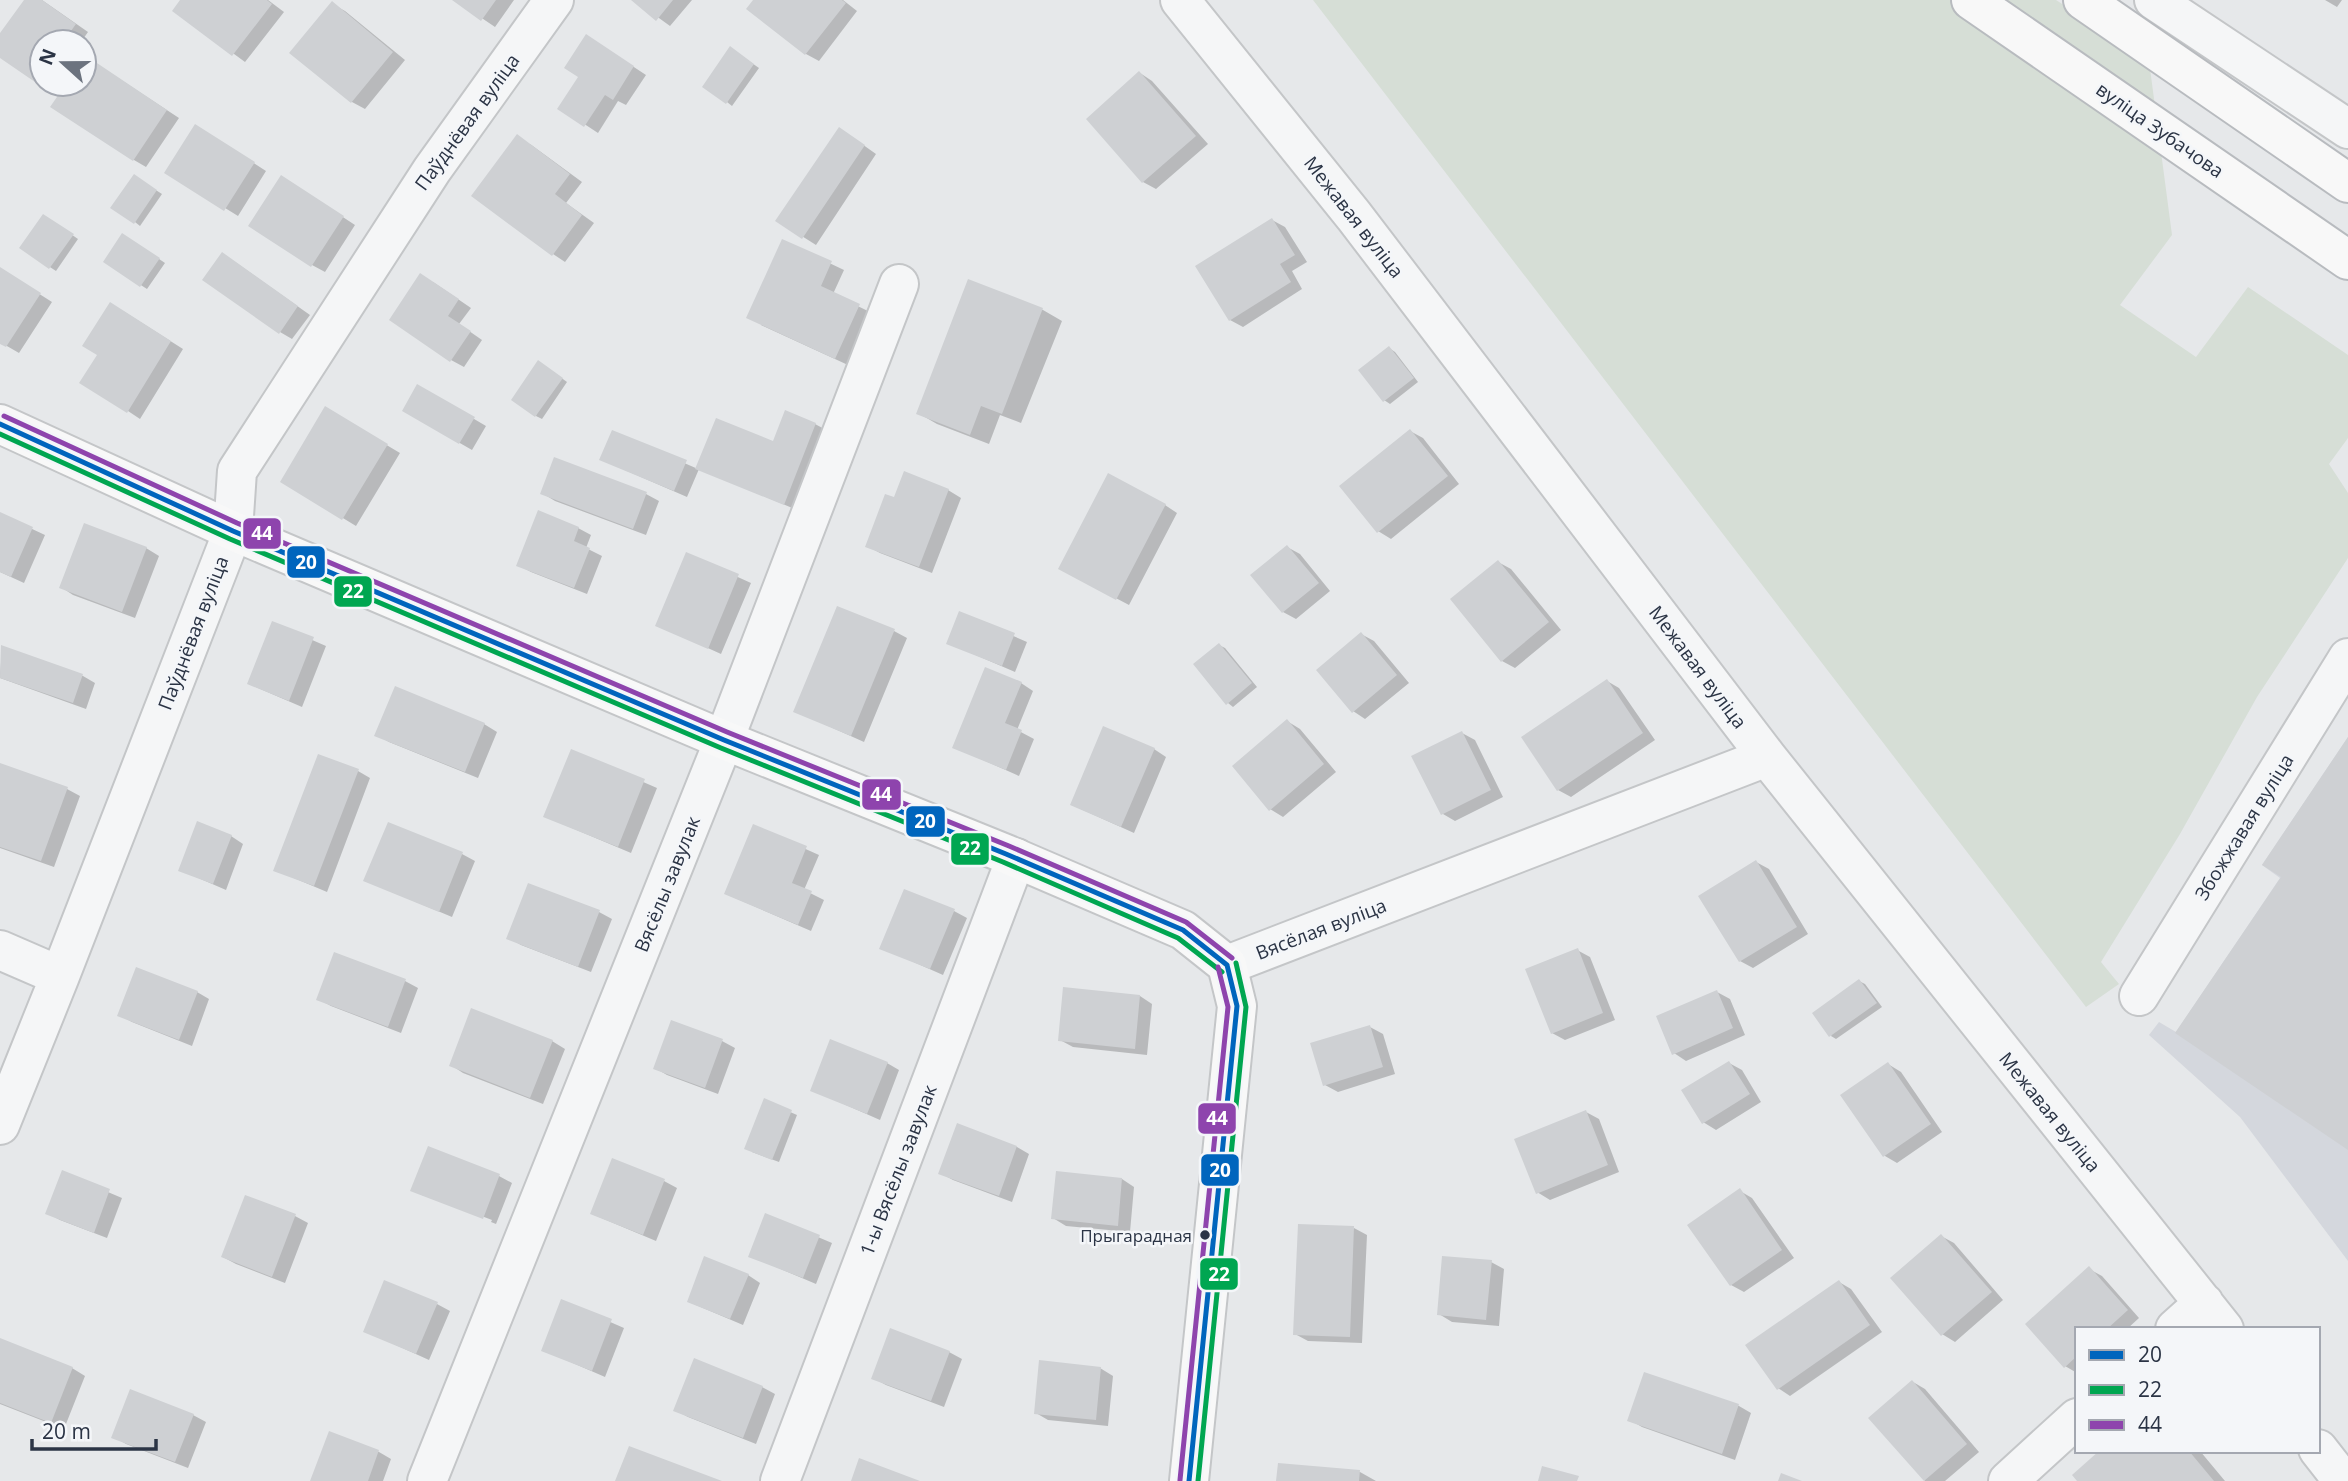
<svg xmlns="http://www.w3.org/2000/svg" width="2348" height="1481" font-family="'Open Sans',sans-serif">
	<rect width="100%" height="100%" fill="#e6e8ea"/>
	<path fill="#d4d7dd" d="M 2348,737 L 2348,1261 L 2240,1117 L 2149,1035 L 2159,1022 L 2176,1032 L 2280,878 L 2262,865 Z"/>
	<path fill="#d6ded6" d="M 1313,0 L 2056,0 L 2149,61 L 2172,235 L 2120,305 L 2196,357 L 2248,287 L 2348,355 L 2348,438 L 2329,464 L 2348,493 L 2348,558 L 2257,697 L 2180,834 L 2101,962 L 2119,984 L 2086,1007 Z"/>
	<path fill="#0003" d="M 26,0 L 42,0 L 88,32 L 81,42 L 42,42 L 42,84 L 51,84 L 48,88 L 36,81 L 0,56 L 0,36 Z
		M 182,0 L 268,0 L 284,12 L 245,62 L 174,10 Z
		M 455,0 L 514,0 L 495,27 Z
		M 634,0 L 692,0 L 670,26 Z
		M 755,0 L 843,0 L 857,11 L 819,61 L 806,54 L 749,8 Z
		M 2325,0 L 2342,0 L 2337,7 Z
		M 332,4 L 345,11 L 405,60 L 365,109 L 352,102 L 292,53 Z
		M 599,44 L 646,75 L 626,105 L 618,101 L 598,133 L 560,108 Z
		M 736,52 L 759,68 L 732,106 L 727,102 Z
		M 86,57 L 179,118 L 146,167 L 134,160 L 68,84 L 84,84 Z
		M 1140,73 L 1152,81 L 1208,144 L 1156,189 L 1143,182 L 1088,119 Z
		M 208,134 L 266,171 L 238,216 L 167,172 Z
		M 852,137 L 876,154 L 816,245 L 778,221 Z
		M 530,144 L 582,182 L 566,203 L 594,223 L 565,262 L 553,254 Z
		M 140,180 L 162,194 L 140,226 L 135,222 Z
		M 294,185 L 355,225 L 325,272 L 312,265 Z
		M 49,219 L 78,239 L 56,271 L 21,248 Z
		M 1272,220 L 1285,227 L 1307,262 L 1292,271 L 1302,289 L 1243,327 L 1230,320 Z
		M 128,238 L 165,263 L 147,289 L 105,262 Z
		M 783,241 L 844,270 L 833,294 L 872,313 L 848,365 L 761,325 Z
		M 235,262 L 310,315 L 292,339 L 280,332 Z
		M 0,269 L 52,302 L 19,353 L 0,342 Z
		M 969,281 L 1043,310 L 1062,321 L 1021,423 L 1000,415 L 989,444 L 937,424 L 918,413 Z
		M 433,282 L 471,308 L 459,324 L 482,340 L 464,367 L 451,360 Z
		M 123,311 L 183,349 L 140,419 L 128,411 Z
		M 1389,348 L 1395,352 L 1418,382 L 1390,404 L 1384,400 Z
		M 545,366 L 567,382 L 542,419 L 536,416 Z
		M 418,386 L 486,426 L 472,450 L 404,411 Z
		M 326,409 L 400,453 L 356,526 L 282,481 Z
		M 815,424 L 828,431 L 797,510 L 699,469 L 687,497 L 602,460 L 613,432 L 698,469 L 774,443 Z
		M 1410,431 L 1423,438 L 1459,484 L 1391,539 L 1378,531 Z
		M 948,490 L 961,498 L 932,573 L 880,553 L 867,546 Z
		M 542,493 L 646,494 L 659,501 L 646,535 L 555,501 Z
		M 1165,505 L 1177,513 L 1129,605 L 1072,575 Z
		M 0,514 L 45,535 L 24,583 L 0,572 Z
		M 578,528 L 591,535 L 586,548 L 602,556 L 587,594 L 531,572 L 518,565 Z
		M 1287,547 L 1300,554 L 1330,591 L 1296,619 L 1283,612 L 1253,576 Z
		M 146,548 L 159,556 L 135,618 L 73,595 L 61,587 Z
		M 687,554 L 751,583 L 721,654 L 657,625 Z
		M 1498,562 L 1511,569 L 1561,630 L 1515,668 L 1502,661 Z
		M 960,613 L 1027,642 L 1015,672 L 948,643 Z
		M 273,623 L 326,646 L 302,707 L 249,684 Z
		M 894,631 L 907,638 L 864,742 L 795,711 Z
		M 1361,634 L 1374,641 L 1409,683 L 1365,719 L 1353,711 Z
		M 1219,645 L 1225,648 L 1257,687 L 1233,707 L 1228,703 Z
		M 2,647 L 83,676 L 95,683 L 86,709 L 0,678 Z
		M 1607,681 L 1619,688 L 1655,740 L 1571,797 L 1558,790 Z
		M 1021,683 L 1033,691 L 1017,730 L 1034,739 L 1019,776 L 954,747 Z
		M 1287,721 L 1300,729 L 1336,772 L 1283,817 L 1270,809 Z
		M 484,724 L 497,732 L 478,778 L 389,742 L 377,735 Z
		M 1462,733 L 1475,740 L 1503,797 L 1455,821 L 1443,814 Z
		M 1154,749 L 1166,757 L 1134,833 L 1072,805 Z
		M 572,751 L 657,788 L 631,853 L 546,817 Z
		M 0,764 L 67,789 L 80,796 L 54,867 L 0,848 Z
		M 358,771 L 370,778 L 327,892 L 275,870 Z
		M 754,826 L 819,855 L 804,890 L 824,900 L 811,931 L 726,894 Z
		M 231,836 L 243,844 L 226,890 L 180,870 Z
		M 462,854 L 475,861 L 452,917 L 366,881 Z
		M 1756,862 L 1769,869 L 1808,934 L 1753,968 L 1740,961 Z
		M 954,911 L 967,918 L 943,975 L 882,948 Z
		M 599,912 L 612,919 L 591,972 L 521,945 L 509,938 Z
		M 1577,950 L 1590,957 L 1615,1020 L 1565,1040 L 1552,1033 Z
		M 335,954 L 405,981 L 418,988 L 401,1033 L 331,1006 L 318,999 Z
		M 1859,981 L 1865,984 L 1882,1007 L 1836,1039 L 1831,1036 Z
		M 197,992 L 209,999 L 192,1046 L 132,1022 L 119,1015 Z
		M 1717,992 L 1730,999 L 1745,1035 L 1686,1061 L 1674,1053 Z
		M 1140,996 L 1152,1004 L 1147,1055 L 1073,1047 L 1060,1040 Z
		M 1370,1027 L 1383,1034 L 1395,1074 L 1338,1092 L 1325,1085 Z
		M 552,1041 L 565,1049 L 543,1104 L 463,1073 L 451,1065 Z
		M 722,1041 L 735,1048 L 718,1094 L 667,1075 L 655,1068 Z
		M 887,1063 L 899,1070 L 880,1120 L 812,1090 Z
		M 1729,1063 L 1742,1070 L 1761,1102 L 1716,1130 L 1703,1122 Z
		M 1888,1064 L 1901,1072 L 1942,1132 L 1897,1163 L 1885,1156 L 1843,1096 Z
		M 765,1101 L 797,1115 L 779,1162 L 752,1152 Z
		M 1586,1112 L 1599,1119 L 1619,1172 L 1550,1200 L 1537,1192 Z
		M 958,1126 L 1017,1147 L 1029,1154 L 1012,1202 L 953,1180 L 940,1173 Z
		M 429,1148 L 499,1176 L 512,1183 L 496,1224 L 491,1222 L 492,1220 L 424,1194 L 424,1196 L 413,1190 Z
		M 63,1173 L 122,1198 L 107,1238 L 60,1220 L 47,1213 Z
		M 1122,1179 L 1134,1187 L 1130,1232 L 1066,1226 L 1053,1218 Z
		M 664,1181 L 677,1188 L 656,1241 L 592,1214 Z
		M 1740,1191 L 1752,1198 L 1794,1258 L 1744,1292 L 1731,1285 Z
		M 766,1215 L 832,1243 L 816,1284 L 750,1256 Z
		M 295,1216 L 308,1223 L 285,1283 L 236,1264 L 223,1257 Z
		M 1354,1228 L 1367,1235 L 1362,1343 L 1308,1341 L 1295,1334 Z
		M 1941,1236 L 1954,1243 L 2003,1300 L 1955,1342 L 1942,1334 Z
		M 1491,1262 L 1504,1269 L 1499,1326 L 1452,1322 L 1439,1314 Z
		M 2089,1269 L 2102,1276 L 2139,1318 L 2127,1329 L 2077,1329 L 2077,1373 L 2065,1366 Z
		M 748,1275 L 760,1283 L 743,1325 L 689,1302 Z
		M 1839,1282 L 1851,1289 L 1882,1332 L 1790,1396 L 1778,1388 Z
		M 562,1301 L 624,1328 L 605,1377 L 543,1350 Z
		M 437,1304 L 450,1311 L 429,1360 L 365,1331 Z
		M 0,1340 L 72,1368 L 85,1376 L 64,1429 L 0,1404 Z
		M 949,1352 L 962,1359 L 944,1407 L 886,1385 L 873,1378 Z
		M 1100,1368 L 1113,1376 L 1108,1426 L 1048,1420 L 1036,1413 Z
		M 1645,1374 L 1739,1406 L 1751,1413 L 1735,1460 L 1642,1427 L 1630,1420 Z
		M 1913,1382 L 1925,1389 L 1979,1452 L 1945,1481 L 1925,1481 L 1871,1418 Z
		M 762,1387 L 775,1394 L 756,1444 L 688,1417 L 675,1410 Z
		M 193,1415 L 206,1422 L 188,1468 L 126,1444 L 114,1437 Z
		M 330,1433 L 379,1452 L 391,1459 L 383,1481 L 315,1481 Z
		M 2102,1451 L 2200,1451 L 2225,1481 L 2079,1481 Z
		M 1360,1472 L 1376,1481 L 1278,1481 Z"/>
	<path fill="#ced0d3" d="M 24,0 L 42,0 L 76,24 L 63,42 L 42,42 L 42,72 L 35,82 L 0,58 L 0,33 Z
		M 180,0 L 267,0 L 272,4 L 232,56 L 172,11 Z
		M 452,0 L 496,0 L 481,21 Z
		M 631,0 L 673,0 L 656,21 Z
		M 753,0 L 842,0 L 846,3 L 805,55 L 746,9 Z
		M 332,1 L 393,52 L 351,103 L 289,53 Z
		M 586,34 L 634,66 L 613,100 L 605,95 L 584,127 L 557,109 L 578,77 L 564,68 Z
		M 730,46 L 754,64 L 726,104 L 702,87 Z
		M 85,55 L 167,110 L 133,161 L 50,107 L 66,84 L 84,84 Z
		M 1139,71 L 1196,136 L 1142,183 L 1086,119 Z
		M 195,124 L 255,162 L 224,211 L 164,173 Z
		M 839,127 L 865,145 L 802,239 L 775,221 Z
		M 517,134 L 570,174 L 555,194 L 582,215 L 552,256 L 471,196 Z
		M 134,174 L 157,190 L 134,224 L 110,208 Z
		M 281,175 L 344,216 L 311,267 L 248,226 Z
		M 43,214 L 74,234 L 49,269 L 19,248 Z
		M 1272,218 L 1295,255 L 1280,264 L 1291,282 L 1229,321 L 1195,266 Z
		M 122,233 L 160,258 L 140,287 L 103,262 Z
		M 782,239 L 832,261 L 821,286 L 860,304 L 835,359 L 746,318 Z
		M 222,252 L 298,306 L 279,334 L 202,280 Z
		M 0,267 L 41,293 L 6,347 L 0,344 Z
		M 420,273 L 459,299 L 448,316 L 471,331 L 450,362 L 389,320 Z
		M 968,279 L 1043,308 L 1002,414 L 981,406 L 970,435 L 916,414 Z
		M 110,302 L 171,341 L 127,413 L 79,383 L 97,355 L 82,346 Z
		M 1389,346 L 1414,378 L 1383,402 L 1358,370 Z
		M 538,360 L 563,378 L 535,417 L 511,400 Z
		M 417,384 L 475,417 L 459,444 L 402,411 Z
		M 325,406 L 388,444 L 342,520 L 280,482 Z
		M 785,410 L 816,423 L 784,505 L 695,469 L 716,418 L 773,441 Z
		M 1410,429 L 1448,476 L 1377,533 L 1339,486 Z
		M 612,430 L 687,460 L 674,491 L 599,460 Z
		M 554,457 L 647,492 L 633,529 L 540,494 Z
		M 904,471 L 949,489 L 919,567 L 865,547 L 885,494 L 894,497 Z
		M 1108,473 L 1166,504 L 1116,600 L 1058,569 Z
		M 538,510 L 579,527 L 574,541 L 590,548 L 574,588 L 516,566 Z
		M 0,512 L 33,527 L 11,577 L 0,572 Z
		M 84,523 L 147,547 L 122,612 L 59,588 Z
		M 1287,545 L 1319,583 L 1282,613 L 1250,575 Z
		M 686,552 L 739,574 L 708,649 L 655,626 Z
		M 1498,560 L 1549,622 L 1501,662 L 1450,599 Z
		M 837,606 L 895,629 L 851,736 L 793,712 Z
		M 959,611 L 1015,633 L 1002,666 L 946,644 Z
		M 272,621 L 314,637 L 289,701 L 247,684 Z
		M 1361,632 L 1397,675 L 1352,713 L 1316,670 Z
		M 1219,643 L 1252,683 L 1226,705 L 1193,664 Z
		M 1,645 L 83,674 L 73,703 L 0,678 Z
		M 985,667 L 1022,682 L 1005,723 L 1022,730 L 1006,770 L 952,748 Z
		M 1607,679 L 1643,733 L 1557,791 L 1521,737 Z
		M 395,686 L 485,723 L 465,772 L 374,736 Z
		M 1287,719 L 1324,764 L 1269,811 L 1232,766 Z
		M 1103,726 L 1155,748 L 1121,827 L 1070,805 Z
		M 1462,731 L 1491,790 L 1441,815 L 1411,756 Z
		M 2348,737 L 2348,1150 L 2175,1033 L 2281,877 L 2262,865 Z
		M 571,749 L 645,779 L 618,847 L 543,817 Z
		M 318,754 L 359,769 L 314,886 L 273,871 Z
		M 0,763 L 68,787 L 41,861 L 0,847 Z
		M 197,821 L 232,835 L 213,884 L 178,871 Z
		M 388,822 L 463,852 L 439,912 L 363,881 Z
		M 753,824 L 807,846 L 792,883 L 812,891 L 798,925 L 724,894 Z
		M 1756,860 L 1797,927 L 1739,962 L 1698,896 Z
		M 528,883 L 600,910 L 578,967 L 506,939 Z
		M 904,889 L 955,909 L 930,969 L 879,949 Z
		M 1578,948 L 1603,1013 L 1551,1034 L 1525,969 Z
		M 334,952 L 406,979 L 388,1027 L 316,1000 Z
		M 136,967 L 198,991 L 179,1040 L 117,1016 Z
		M 1859,979 L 1877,1003 L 1829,1037 L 1812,1013 Z
		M 1063,987 L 1140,995 L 1135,1049 L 1058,1041 Z
		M 1717,990 L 1733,1028 L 1672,1055 L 1656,1016 Z
		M 471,1008 L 553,1040 L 530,1098 L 449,1066 Z
		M 671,1020 L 723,1039 L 705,1088 L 653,1069 Z
		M 1370,1025 L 1383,1067 L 1323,1086 L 1310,1043 Z
		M 830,1039 L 888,1062 L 867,1114 L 810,1091 Z
		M 1729,1061 L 1750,1094 L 1702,1124 L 1681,1090 Z
		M 1888,1062 L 1931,1124 L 1883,1157 L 1840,1095 Z
		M 764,1098 L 792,1110 L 772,1160 L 744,1149 Z
		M 1586,1110 L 1608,1165 L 1536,1194 L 1514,1139 Z
		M 957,1123 L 1017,1146 L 999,1196 L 938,1174 Z
		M 428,1146 L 500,1174 L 483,1219 L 410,1191 Z
		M 612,1158 L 665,1179 L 643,1235 L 590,1214 Z
		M 62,1170 L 110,1189 L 94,1233 L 45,1214 Z
		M 1056,1171 L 1122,1178 L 1118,1226 L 1051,1219 Z
		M 1740,1188 L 1782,1250 L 1730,1286 L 1687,1225 Z
		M 245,1195 L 296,1214 L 272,1277 L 221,1257 Z
		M 765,1213 L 820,1235 L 803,1278 L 748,1257 Z
		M 1298,1224 L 1354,1226 L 1350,1337 L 1293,1335 Z
		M 1941,1234 L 1992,1292 L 1941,1336 L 1890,1278 Z
		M 704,1256 L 749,1274 L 730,1319 L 687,1302 Z
		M 1442,1256 L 1492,1260 L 1486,1320 L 1437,1315 Z
		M 2089,1266 L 2128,1310 L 2107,1329 L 2077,1329 L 2077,1356 L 2064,1368 L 2025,1324 Z
		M 384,1280 L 438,1302 L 416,1354 L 363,1332 Z
		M 1839,1280 L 1870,1325 L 1777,1390 L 1745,1345 Z
		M 561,1299 L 612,1319 L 592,1371 L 541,1351 Z
		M 890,1328 L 950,1351 L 931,1401 L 871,1379 Z
		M 0,1338 L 73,1367 L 51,1423 L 0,1403 Z
		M 694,1358 L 763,1386 L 743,1438 L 673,1411 Z
		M 1039,1360 L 1101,1367 L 1096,1420 L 1034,1414 Z
		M 1644,1372 L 1739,1404 L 1722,1454 L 1627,1421 Z
		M 1912,1380 L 1967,1444 L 1924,1481 L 1868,1418 Z
		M 130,1389 L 194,1414 L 175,1462 L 111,1438 Z
		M 329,1431 L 379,1450 L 368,1481 L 310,1481 Z
		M 629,1446 L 722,1481 L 615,1481 Z
		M 2099,1451 L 2189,1451 L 2214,1481 L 2077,1481 L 2072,1475 Z
		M 859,1458 L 920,1481 L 851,1481 Z
		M 1278,1463 L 1360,1470 L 1359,1481 L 1276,1481 Z
		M 1542,1466 L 1579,1476 L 1577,1481 L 1538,1481 Z
		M 1781,1473 L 1802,1481 L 1778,1481 Z"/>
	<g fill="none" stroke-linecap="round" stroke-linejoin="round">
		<g stroke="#c4c6c8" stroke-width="42">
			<path id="street" d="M 1180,0 L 1354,216 L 1767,757 L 2224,1329
				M 2154,0 L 2348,129
				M 0,950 L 60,976
				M 1227,965 L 1767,757
				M 2139,996 L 2348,658
				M 0,1125 L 60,976 L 233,531 L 237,471 L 432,170 L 554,0
				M 2175,1329 L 2204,1303
				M 2318,1449 L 2343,1481
				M 427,1481 L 724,740 L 899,284
				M 780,1481 L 1016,858
				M 2008,1481 L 2077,1418"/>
		</g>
		<g stroke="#c4c6c8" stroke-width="42">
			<path id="secondary" d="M 0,424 L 233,531 L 724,740 L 1006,854 L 1183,930 L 1227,965 L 1237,1006 L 1189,1481"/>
		</g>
		<g stroke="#b8bbbf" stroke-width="42">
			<path id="highway" d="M 1971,0 L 2348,260
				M 2083,0 L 2348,183"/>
		</g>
		<use href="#street" stroke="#f5f6f7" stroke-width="38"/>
		<use href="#secondary" stroke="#f8f8f8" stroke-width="38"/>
		<use href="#highway" stroke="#f8f8f8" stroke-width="38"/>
		<g stroke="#f4f6f9" stroke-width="10">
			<path id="bus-1" d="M 0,424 L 233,531 L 724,740 L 1006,854 L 1183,930 L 1227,965
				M 1189,1481 L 1237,1006 L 1227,965"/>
		</g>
		<g stroke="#f4f6f9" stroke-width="10">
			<path id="bus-2" d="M 0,434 L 230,539 L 721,748 L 1003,862 L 1178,938 L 1222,972
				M 1198,1481 L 1246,1007 L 1236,963"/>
		</g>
		<g stroke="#f4f6f9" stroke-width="10">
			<path id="bus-3" d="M 4,416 L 237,523 L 727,732 L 1009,846 L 1186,922 L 1232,958
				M 1180,1480 L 1228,1007 L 1218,967"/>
		</g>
		<use href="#bus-1" stroke="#0065bd" stroke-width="5"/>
		<use href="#bus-2" stroke="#00a651" stroke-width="5"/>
		<use href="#bus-3" stroke="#8e44ad" stroke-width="5"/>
	</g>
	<circle fill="#2b3445" stroke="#f4f6f9" stroke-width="2.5" cx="1205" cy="1235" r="6"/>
	<g text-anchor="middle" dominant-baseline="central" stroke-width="5" stroke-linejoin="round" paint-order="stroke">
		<g font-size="17" fill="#2b3445" stroke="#f4f6f9" text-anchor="end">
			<text x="1192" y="1235">Прыгарадная</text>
		</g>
		<g font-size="19" fill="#2b3445" stroke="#f4f6f9">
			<text transform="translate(467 122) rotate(-54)">Паўднёвая вуліца</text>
			<text transform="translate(2160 130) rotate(35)">вуліца Зубачова</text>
			<text transform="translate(1354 217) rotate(52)">Межавая вуліца</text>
			<text transform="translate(193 633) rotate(-69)">Паўднёвая вуліца</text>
			<text transform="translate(1698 667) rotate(53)">Межавая вуліца</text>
			<text transform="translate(2244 827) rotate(-58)">Збожжавая вуліца</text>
			<text transform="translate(667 884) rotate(-68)">Вясёлы завулак</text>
			<text transform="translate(1321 929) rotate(-21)">Вясёлая вуліца</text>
			<text transform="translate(2050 1112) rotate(51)">Межавая вуліца</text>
			<text transform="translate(898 1170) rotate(-69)">1-ы Вясёлы завулак</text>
		</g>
	</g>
	<g stroke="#f4f6f9" stroke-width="2.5">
		<rect x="242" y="517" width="40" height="33" rx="7" fill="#8e44ad"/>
		<rect x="286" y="545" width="40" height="34" rx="7" fill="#0065bd"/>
		<rect x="333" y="575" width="40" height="33" rx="7" fill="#00a651"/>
		<rect x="861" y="778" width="41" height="33" rx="7" fill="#8e44ad"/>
		<rect x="905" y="805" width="41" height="33" rx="7" fill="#0065bd"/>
		<rect x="950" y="832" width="40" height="34" rx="7" fill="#00a651"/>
		<rect x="1197" y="1102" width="40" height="33" rx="7" fill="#8e44ad"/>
		<rect x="1200" y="1153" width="40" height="34" rx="7" fill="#0065bd"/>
		<rect x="1199" y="1257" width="40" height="34" rx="7" fill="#00a651"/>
	</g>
	<g font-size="19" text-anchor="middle" font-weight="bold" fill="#fff">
		<text x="262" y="540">44</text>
		<text x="306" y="569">20</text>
		<text x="353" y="598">22</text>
		<text x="881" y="801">44</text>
		<text x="925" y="828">20</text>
		<text x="970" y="855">22</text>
		<text x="1217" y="1125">44</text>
		<text x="1220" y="1177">20</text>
		<text x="1219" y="1281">22</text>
	</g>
	<rect x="2075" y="1327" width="245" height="126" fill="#f4f6f9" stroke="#a4a8b1" stroke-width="2"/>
	<rect x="2089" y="1350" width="35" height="10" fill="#0065bd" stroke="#a4a8b1" stroke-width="2"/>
	<text x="2138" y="1362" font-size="21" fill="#2b3445">20</text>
	<rect x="2089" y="1385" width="35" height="10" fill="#00a651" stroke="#a4a8b1" stroke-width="2"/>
	<text x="2138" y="1397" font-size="21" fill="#2b3445">22</text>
	<rect x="2089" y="1420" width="35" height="10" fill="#8e44ad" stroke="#a4a8b1" stroke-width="2"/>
	<text x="2138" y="1432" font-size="21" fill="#2b3445">44</text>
	<g transform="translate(63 63) rotate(291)"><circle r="33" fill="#f4f6f9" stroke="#a4a8b1" stroke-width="2"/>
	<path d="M0-5L12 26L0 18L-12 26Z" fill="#6c737f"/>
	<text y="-10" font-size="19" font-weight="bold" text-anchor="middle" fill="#2b3445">N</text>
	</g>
	<path d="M32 1439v10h124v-10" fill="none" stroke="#2b3445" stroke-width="3.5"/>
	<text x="42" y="1439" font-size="21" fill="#2b3445" stroke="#f4f6f9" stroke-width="5" paint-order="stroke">20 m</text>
</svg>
